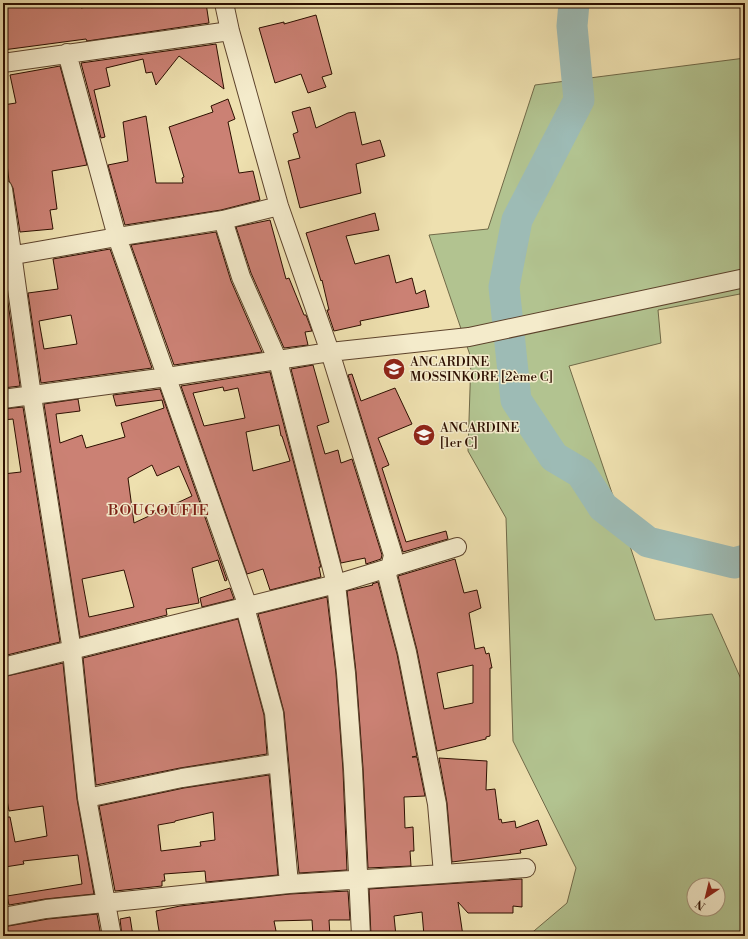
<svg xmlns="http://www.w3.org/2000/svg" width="748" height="939" font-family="'Libre Bodoni',serif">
	<rect width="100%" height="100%" fill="#eee0af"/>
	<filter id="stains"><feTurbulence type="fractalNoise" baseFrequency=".005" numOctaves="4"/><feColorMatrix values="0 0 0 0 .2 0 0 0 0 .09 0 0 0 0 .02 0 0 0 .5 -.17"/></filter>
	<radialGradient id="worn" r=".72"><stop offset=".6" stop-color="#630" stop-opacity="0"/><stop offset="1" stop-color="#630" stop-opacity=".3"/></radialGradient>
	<path fill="#b2c390" stroke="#706948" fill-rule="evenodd" d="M 745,58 L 745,293 L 658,310 L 661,343 L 569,366 L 655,620 L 712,614 L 745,688 L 745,936 L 528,936 L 567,903 L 576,868 L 513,741 L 506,518 L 468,451 L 471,358 L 429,235 L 488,229 L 535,85 ZM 694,885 L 718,885 L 718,909 L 694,909 Z"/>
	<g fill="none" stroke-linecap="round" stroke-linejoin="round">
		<path stroke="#9dbbb5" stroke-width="31" d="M 574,3 L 572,26 L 579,100 L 517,220 L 504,287 L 516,400 L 554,457 L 581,473 L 603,507 L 648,542 L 734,563 L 745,560"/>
	</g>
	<path fill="#cb8174" stroke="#2d0f00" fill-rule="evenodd" d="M 9,3 L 80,3 L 81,8 L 110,3 L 206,3 L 209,23 L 87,41 L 86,39 L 3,50 L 3,4 Z
		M 316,15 L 332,74 L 322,77 L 326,87 L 308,93 L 301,74 L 275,83 L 259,28 L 284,22 L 284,24 Z
		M 216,44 L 224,89 L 179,56 L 156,85 L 152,72 L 146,73 L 143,59 L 106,68 L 110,86 L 94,90 L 105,137 L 101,138 L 81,63 Z
		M 60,66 L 87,165 L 52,171 L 57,209 L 50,210 L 53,229 L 20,232 L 13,188 L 9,181 L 5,147 L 3,147 L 3,105 L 16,103 L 10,75 Z
		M 228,99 L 235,119 L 228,122 L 239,173 L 253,171 L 260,200 L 221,210 L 125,225 L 108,165 L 128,161 L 123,122 L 146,116 L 156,183 L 183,183 L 182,178 L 184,177 L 169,127 L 213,112 L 211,106 Z
		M 310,107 L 316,128 L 348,113 L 355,112 L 362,145 L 380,140 L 385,156 L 356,164 L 361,193 L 300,208 L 288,161 L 300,158 L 293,134 L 298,132 L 292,112 Z
		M 375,213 L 379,230 L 346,236 L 355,264 L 389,255 L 396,283 L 412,278 L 416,294 L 425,290 L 429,307 L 360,321 L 361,325 L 334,331 L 327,310 L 329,310 L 322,280 L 321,281 L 306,233 Z
		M 270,220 L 286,279 L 289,278 L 304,315 L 306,315 L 312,331 L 305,332 L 308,345 L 284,348 L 251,273 L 236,227 Z
		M 216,232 L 231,281 L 262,352 L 174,365 L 131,245 Z
		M 110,249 L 152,368 L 41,383 L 28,293 L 58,289 L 53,259 ZM 71,315 L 77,344 L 44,349 L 39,321 Z
		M 3,296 L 7,296 L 20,386 L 3,388 Z
		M 313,365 L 329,422 L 317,426 L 325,454 L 338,450 L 341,463 L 352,459 L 382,555 L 381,559 L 366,564 L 365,558 L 341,563 L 291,369 Z
		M 270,372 L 321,567 L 319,567 L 321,577 L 270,590 L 263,569 L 247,574 L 181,386 ZM 223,387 L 224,391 L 238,388 L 245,418 L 204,426 L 193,393 ZM 279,425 L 281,436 L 282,436 L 290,461 L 253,471 L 246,432 Z
		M 352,374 L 361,401 L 395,388 L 412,424 L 378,438 L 389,465 L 382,468 L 406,542 L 446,531 L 448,539 L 403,552 L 348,375 Z
		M 160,389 L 227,580 L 225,581 L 218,560 L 192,568 L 199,603 L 166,609 L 167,615 L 80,637 L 44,404 L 78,399 L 80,411 L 56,414 L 60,443 L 82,435 L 86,448 L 125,437 L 121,423 L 164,408 L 162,400 L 116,406 L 113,395 ZM 152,465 L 157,476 L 179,466 L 192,496 L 134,523 L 128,478 ZM 124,570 L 134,607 L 89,617 L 82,579 Z
		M 23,407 L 60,642 L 3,656 L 3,642 L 7,642 L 3,625 L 3,474 L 21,472 L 13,419 L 3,420 L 3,409 Z
		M 455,559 L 464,593 L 477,590 L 481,608 L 469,613 L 475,649 L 484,647 L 486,654 L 489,653 L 492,668 L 490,668 L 490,736 L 486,737 L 486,739 L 437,751 L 417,650 L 398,576 ZM 473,665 L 473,703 L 444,709 L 437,673 Z
		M 378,582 L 397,654 L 417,756 L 412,757 L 417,757 L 425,796 L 404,797 L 405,828 L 413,827 L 414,851 L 410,851 L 411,866 L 368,868 L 363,768 L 356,672 L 347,591 L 373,585 L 372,584 Z
		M 230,588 L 234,599 L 202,607 L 200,598 Z
		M 327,597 L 336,674 L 343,770 L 347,870 L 299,873 L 284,712 L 258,614 Z
		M 238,619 L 264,715 L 267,754 L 180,768 L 96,785 L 83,658 Z
		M 63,663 L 77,799 L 94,894 L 45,899 L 9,905 L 7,896 L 82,884 L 78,855 L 23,861 L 24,864 L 5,867 L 3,856 L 3,817 L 10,817 L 15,842 L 47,836 L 43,806 L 9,811 L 7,800 L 3,801 L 3,787 L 7,787 L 3,759 L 3,677 Z
		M 439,758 L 487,761 L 486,790 L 495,789 L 499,820 L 501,819 L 502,823 L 515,821 L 516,828 L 538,820 L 547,845 L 520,850 L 521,853 L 452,862 L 447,803 Z
		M 269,775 L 278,875 L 206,882 L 205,871 L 164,874 L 165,881 L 162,881 L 162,886 L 115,891 L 99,806 L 184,788 ZM 213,812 L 215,840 L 200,842 L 201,846 L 161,851 L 158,825 L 175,822 L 175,821 Z
		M 522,879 L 522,907 L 513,906 L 513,913 L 468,913 L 458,902 L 463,936 L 424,936 L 422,912 L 394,916 L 396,936 L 371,936 L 369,889 Z
		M 348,891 L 350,920 L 329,920 L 330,936 L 313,936 L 312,920 L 274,921 L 277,936 L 160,936 L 158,925 L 156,911 L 180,906 L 290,894 Z
		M 97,914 L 101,936 L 3,936 L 3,927 L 48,919 Z
		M 130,917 L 133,936 L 122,936 L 120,919 Z"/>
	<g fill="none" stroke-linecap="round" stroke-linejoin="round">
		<g stroke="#5d432c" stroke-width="20">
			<path id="minor" d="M 67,53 L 117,237 L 246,601 L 245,607 L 274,713 L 289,884
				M 3,63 L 230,31
				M 3,189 L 32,396 L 72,651 L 87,798 L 112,936
				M 223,220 L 241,277 L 278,361 L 336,584 L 346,673 L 353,769 L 361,936
				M 3,257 L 117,237 L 223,220 L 279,206
				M 3,399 L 167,377 L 330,352 L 469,337 L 745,278
				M 3,667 L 336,584 L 457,547
				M 87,798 L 182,778 L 278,763
				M 443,874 L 526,868
				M 3,917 L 46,909 L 289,884 L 443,874 L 437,804 L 407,652 L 387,575 L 390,568 L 393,555 L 330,352 L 279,206 L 230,31 L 224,3"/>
		</g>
		<use href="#minor" stroke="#f4ebcb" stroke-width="18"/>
	</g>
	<defs>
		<g id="school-disc" transform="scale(1.15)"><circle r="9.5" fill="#8f2418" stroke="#f4ebcb"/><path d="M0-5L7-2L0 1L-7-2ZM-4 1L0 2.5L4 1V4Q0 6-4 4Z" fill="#fff"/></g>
	</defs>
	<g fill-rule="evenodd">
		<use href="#school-disc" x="394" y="369"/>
		<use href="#school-disc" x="424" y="435"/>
	</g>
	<g text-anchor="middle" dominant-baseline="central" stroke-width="3" stroke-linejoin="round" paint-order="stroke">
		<g font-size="13" fill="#2d0f00" stroke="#f4ebcb" text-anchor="start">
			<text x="410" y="362">ANCARDINE<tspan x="410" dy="15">MOSSINKORE [2ème C]</tspan></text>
			<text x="440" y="428">ANCARDINE<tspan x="440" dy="15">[1er C]</tspan></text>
		</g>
		<g font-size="15" letter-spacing="1" fill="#7a1f14" stroke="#f4ebcb">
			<text x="159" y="510">BOUGOUFIE</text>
		</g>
	</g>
	<rect width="748" height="939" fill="none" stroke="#eee0af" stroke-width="16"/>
	<rect x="4" y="4" width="740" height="931" fill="none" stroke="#2d0f00" stroke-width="2"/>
	<rect x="8" y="8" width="732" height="923" fill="none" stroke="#2d0f00"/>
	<g transform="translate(706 897) rotate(215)"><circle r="19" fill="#f4ebcb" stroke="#a4937a"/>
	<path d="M0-3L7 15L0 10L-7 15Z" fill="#8f2418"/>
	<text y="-6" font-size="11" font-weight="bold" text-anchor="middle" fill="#2d0f00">N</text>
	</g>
	<rect width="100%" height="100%" filter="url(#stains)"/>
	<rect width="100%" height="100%" fill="url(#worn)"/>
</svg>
